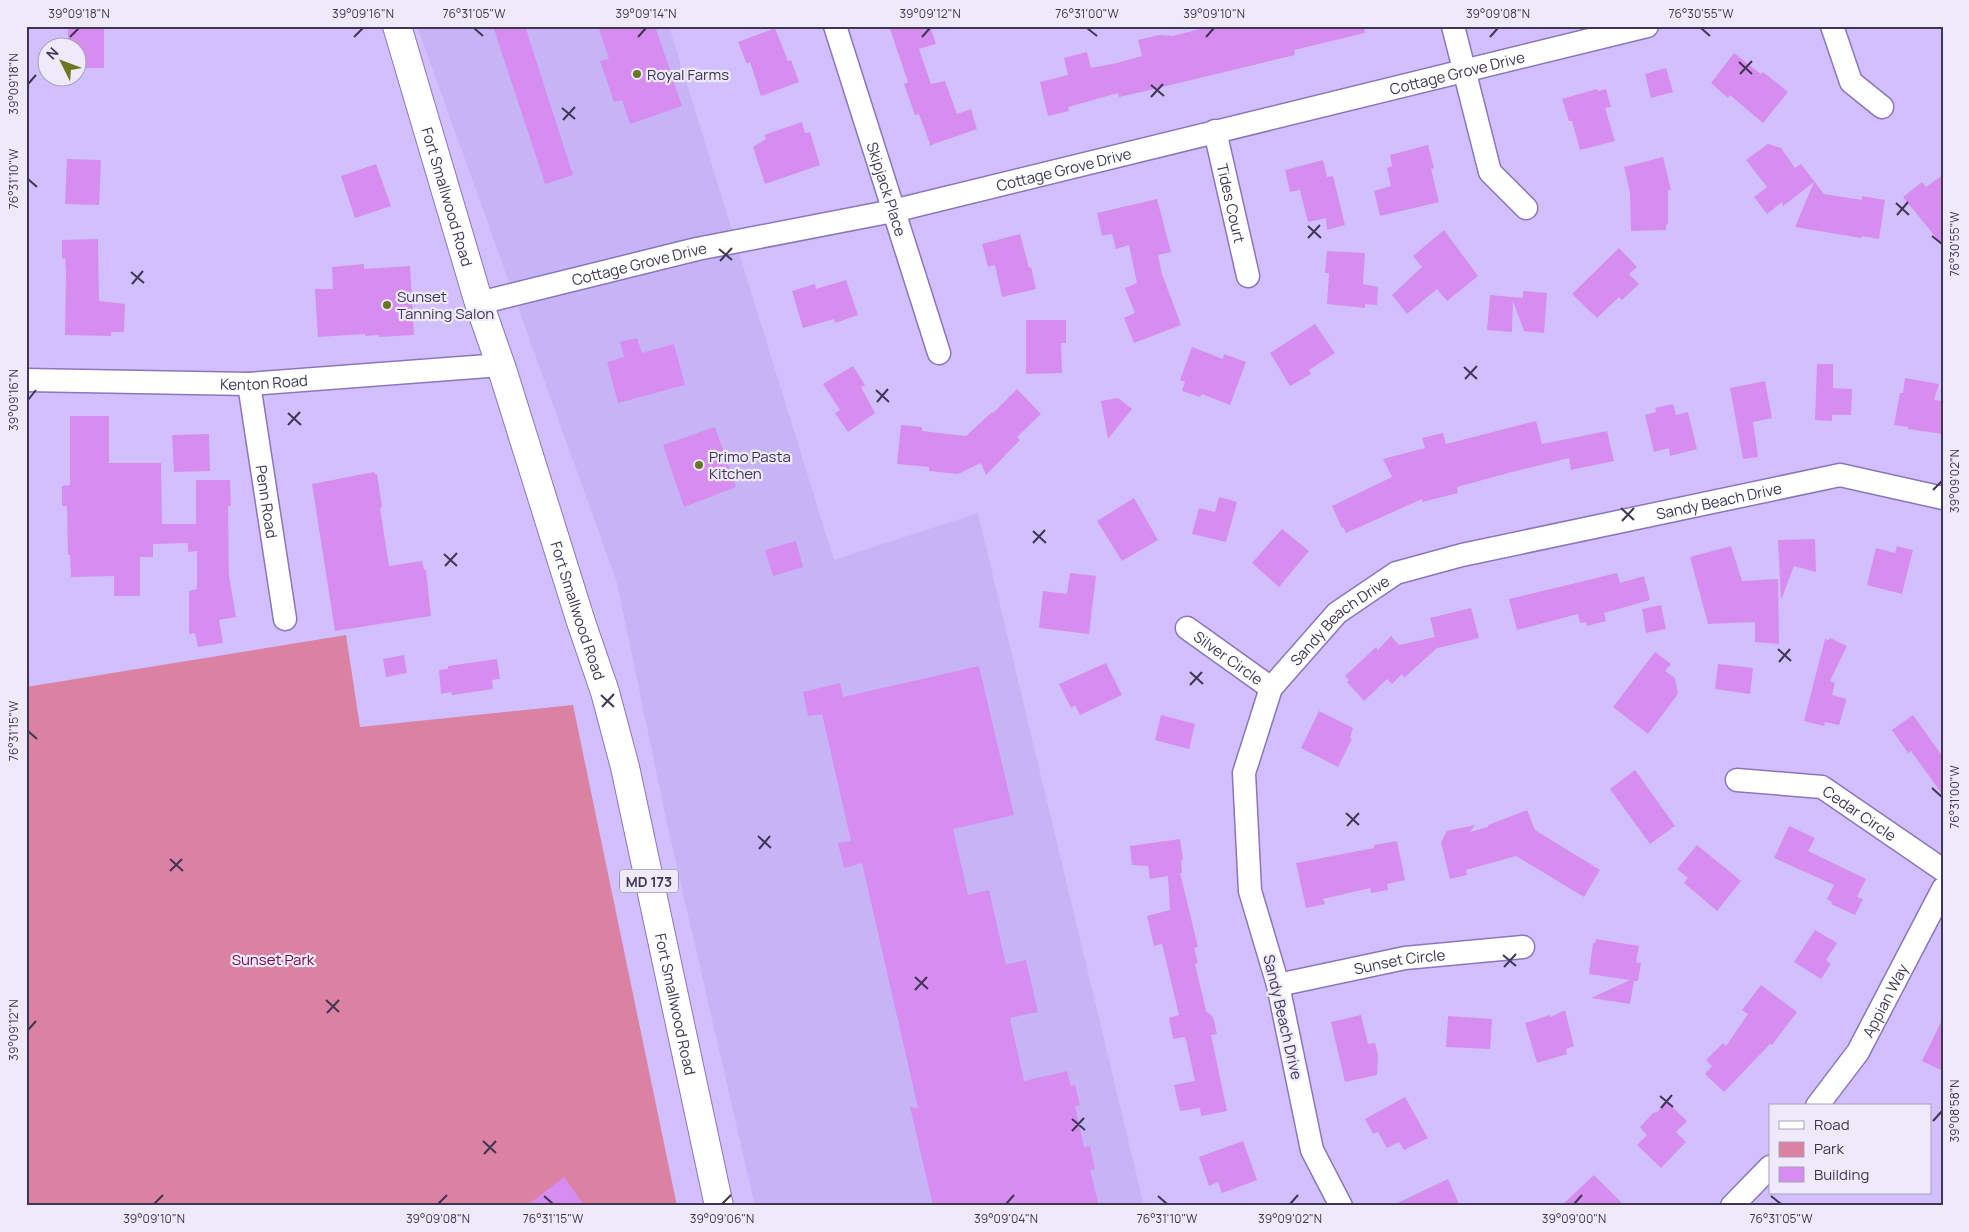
<svg xmlns="http://www.w3.org/2000/svg" width="1969" height="1232" font-family="Manrope,sans-serif">
	<rect width="100%" height="100%" fill="#d2c0fe"/>
	<path fill="#c7b4f7" d="M 417,26 L 669,26 L 834,560 L 978,513 L 1144,1206 L 755,1206 L 667,824 L 617,583 Z"/>
	<path fill="#db81a2" d="M 346,635 L 360,727 L 573,705 L 677,1206 L 26,1206 L 26,687 Z"/>
	<path fill="#d68def" d="M 68,26 L 104,26 L 104,68 L 78,68 L 78,48 L 68,48 Z
		M 493,26 L 525,26 L 573,175 L 545,184 Z
		M 598,26 L 655,26 L 682,106 L 630,124 L 622,100 L 614,102 L 600,61 L 609,59 Z
		M 889,26 L 930,26 L 936,44 L 919,49 L 931,84 L 945,81 L 957,114 L 971,109 L 977,129 L 928,146 L 930,144 L 919,114 L 915,115 L 904,84 L 908,82 Z
		M 1211,26 L 1364,26 L 1365,33 L 1294,50 L 1295,55 L 1150,90 L 1119,97 L 1118,93 L 1068,107 L 1069,111 L 1048,116 L 1040,82 L 1068,75 L 1064,58 L 1087,52 L 1091,68 L 1117,63 L 1142,56 L 1138,40 L 1159,35 L 1173,36 Z
		M 775,28 L 788,61 L 791,60 L 799,82 L 761,96 L 750,62 L 747,64 L 738,42 Z
		M 1734,53 L 1761,74 L 1763,72 L 1788,92 L 1763,123 L 1730,95 L 1728,98 L 1711,83 Z
		M 1666,68 L 1673,92 L 1651,98 L 1645,74 Z
		M 1597,89 L 1598,91 L 1606,89 L 1611,107 L 1605,108 L 1615,141 L 1580,150 L 1572,121 L 1569,121 L 1562,99 Z
		M 802,122 L 805,133 L 810,132 L 820,165 L 765,184 L 753,147 L 766,139 L 764,135 Z
		M 1768,144 L 1781,148 L 1795,168 L 1801,164 L 1824,194 L 1862,200 L 1862,196 L 1885,200 L 1879,239 L 1862,236 L 1861,238 L 1795,227 L 1814,182 L 1783,206 L 1782,202 L 1767,214 L 1754,197 L 1767,187 L 1746,160 Z
		M 1428,145 L 1434,168 L 1431,169 L 1439,202 L 1380,216 L 1374,191 L 1391,186 L 1387,168 L 1392,166 L 1390,155 Z
		M 1663,157 L 1671,190 L 1668,190 L 1668,224 L 1666,225 L 1666,230 L 1631,231 L 1630,192 L 1624,167 Z
		M 67,159 L 101,160 L 99,205 L 65,204 Z
		M 1323,160 L 1327,177 L 1333,176 L 1345,225 L 1327,230 L 1326,218 L 1308,222 L 1300,190 L 1290,192 L 1285,170 Z
		M 376,164 L 391,206 L 355,218 L 341,176 Z
		M 1943,175 L 1943,246 L 1903,197 L 1922,182 L 1926,187 Z
		M 1157,199 L 1171,252 L 1158,255 L 1162,274 L 1181,325 L 1134,343 L 1124,318 L 1135,313 L 1125,288 L 1137,283 L 1129,245 L 1116,249 L 1112,234 L 1102,236 L 1097,213 Z
		M 1444,230 L 1478,276 L 1447,301 L 1437,289 L 1407,314 L 1392,295 L 1422,267 L 1413,256 Z
		M 1020,234 L 1029,268 L 1031,267 L 1036,289 L 1002,297 L 995,265 L 988,267 L 982,244 Z
		M 98,239 L 99,301 L 125,304 L 124,332 L 111,332 L 111,336 L 65,335 L 66,271 L 65,258 L 62,259 L 62,240 Z
		M 1619,248 L 1637,267 L 1629,274 L 1639,284 L 1622,300 L 1619,297 L 1597,318 L 1572,294 Z
		M 1327,251 L 1365,253 L 1363,284 L 1378,287 L 1377,305 L 1365,304 L 1365,308 L 1327,304 L 1329,273 L 1325,273 Z
		M 364,264 L 364,269 L 410,266 L 414,335 L 379,337 L 379,335 L 365,336 L 365,334 L 318,337 L 315,289 L 333,289 L 332,267 Z
		M 846,280 L 858,315 L 835,323 L 834,319 L 803,328 L 792,291 L 815,284 L 816,289 Z
		M 1523,291 L 1547,293 L 1544,333 L 1524,331 L 1513,301 L 1512,332 L 1487,330 L 1490,295 L 1523,298 Z
		M 1026,320 L 1066,320 L 1066,343 L 1061,343 L 1062,373 L 1026,374 Z
		M 1315,324 L 1335,353 L 1309,370 L 1311,374 L 1290,386 L 1270,353 Z
		M 637,338 L 642,353 L 674,344 L 685,385 L 618,403 L 607,362 L 624,357 L 620,342 Z
		M 1192,347 L 1223,359 L 1224,354 L 1246,362 L 1230,405 L 1202,394 L 1200,397 L 1182,391 L 1185,382 L 1180,380 Z
		M 1817,364 L 1833,364 L 1833,388 L 1852,389 L 1851,415 L 1832,415 L 1832,421 L 1815,420 Z
		M 853,366 L 865,385 L 861,387 L 875,413 L 848,432 L 835,413 L 840,410 L 823,384 Z
		M 1905,378 L 1939,384 L 1934,400 L 1943,401 L 1943,434 L 1908,429 L 1908,427 L 1894,425 L 1900,393 L 1903,393 Z
		M 1765,381 L 1772,418 L 1753,422 L 1758,457 L 1743,459 L 1730,388 Z
		M 1017,389 L 1041,414 L 1017,437 L 1020,440 L 986,475 L 981,463 L 958,474 L 929,471 L 929,467 L 897,464 L 901,425 L 922,427 L 922,431 L 966,436 L 992,412 L 993,413 Z
		M 1118,398 L 1132,409 L 1108,439 L 1101,401 Z
		M 1673,404 L 1676,415 L 1688,412 L 1697,449 L 1670,456 L 1669,448 L 1654,452 L 1645,415 L 1656,412 L 1655,408 Z
		M 70,416 L 109,416 L 109,463 L 161,463 L 162,524 L 196,524 L 196,480 L 230,480 L 231,506 L 228,506 L 229,576 L 236,617 L 219,620 L 223,643 L 198,647 L 195,633 L 189,634 L 189,591 L 197,589 L 197,551 L 188,552 L 188,543 L 153,544 L 153,557 L 140,557 L 140,596 L 114,596 L 114,576 L 71,577 L 70,555 L 68,555 L 67,506 L 62,506 L 62,486 L 70,485 Z
		M 1536,421 L 1542,444 L 1607,431 L 1614,461 L 1571,470 L 1569,458 L 1512,472 L 1457,487 L 1458,493 L 1422,502 L 1422,499 L 1346,533 L 1343,527 L 1342,528 L 1332,506 L 1392,477 L 1383,459 L 1425,448 L 1422,438 L 1443,433 L 1446,444 Z
		M 715,427 L 736,487 L 684,507 L 663,445 Z
		M 209,434 L 210,471 L 174,472 L 172,435 Z
		M 374,472 L 375,474 L 377,474 L 382,507 L 380,508 L 389,566 L 422,561 L 424,570 L 426,570 L 431,616 L 335,631 L 312,484 Z
		M 1219,497 L 1237,502 L 1226,542 L 1192,534 L 1199,508 L 1215,512 Z
		M 1134,498 L 1158,540 L 1122,561 L 1097,521 Z
		M 1282,529 L 1309,551 L 1279,587 L 1252,563 Z
		M 1815,539 L 1816,572 L 1794,566 L 1781,600 L 1778,540 Z
		M 796,541 L 803,567 L 773,576 L 765,550 Z
		M 1731,546 L 1742,581 L 1778,579 L 1779,644 L 1755,642 L 1755,622 L 1708,624 L 1690,557 Z
		M 1897,546 L 1913,550 L 1902,594 L 1867,585 L 1876,548 L 1895,553 Z
		M 1070,573 L 1096,576 L 1089,634 L 1039,628 L 1043,591 L 1067,594 Z
		M 1617,573 L 1620,583 L 1644,576 L 1650,600 L 1604,613 L 1606,621 L 1587,626 L 1586,622 L 1580,623 L 1578,614 L 1517,630 L 1509,599 Z
		M 1661,605 L 1666,629 L 1646,633 L 1642,609 Z
		M 1471,608 L 1479,638 L 1438,648 L 1438,647 L 1404,678 L 1402,674 L 1392,684 L 1387,679 L 1364,701 L 1347,682 L 1349,680 L 1345,676 L 1376,647 L 1378,650 L 1391,636 L 1399,645 L 1435,637 L 1430,618 Z
		M 1830,638 L 1847,646 L 1830,681 L 1835,683 L 1832,695 L 1846,699 L 1846,701 L 1839,725 L 1825,722 L 1824,726 L 1804,721 L 1825,639 L 1829,640 Z
		M 1655,652 L 1671,664 L 1665,671 L 1675,678 L 1678,694 L 1648,734 L 1613,707 Z
		M 404,655 L 407,673 L 386,677 L 383,659 Z
		M 497,659 L 500,679 L 492,680 L 493,689 L 452,695 L 451,692 L 441,694 L 439,670 L 448,669 L 448,666 Z
		M 1106,663 L 1122,695 L 1080,715 L 1075,705 L 1071,708 L 1059,684 Z
		M 1718,664 L 1753,668 L 1750,694 L 1715,689 Z
		M 979,666 L 1014,815 L 953,829 L 968,895 L 989,890 L 1006,965 L 1026,960 L 1038,1012 L 1010,1018 L 1024,1081 L 1067,1071 L 1071,1086 L 1075,1085 L 1080,1105 L 1075,1106 L 1084,1147 L 1090,1146 L 1095,1169 L 1090,1170 L 1099,1206 L 933,1206 L 910,1107 L 918,1108 L 862,863 L 844,868 L 838,843 L 851,841 L 822,714 L 808,716 L 803,692 L 840,683 L 843,697 Z
		M 1319,711 L 1353,728 L 1350,738 L 1352,739 L 1338,767 L 1301,748 Z
		M 1161,715 L 1195,724 L 1189,749 L 1155,740 Z
		M 1913,715 L 1943,757 L 1943,795 L 1911,751 L 1908,753 L 1892,730 Z
		M 1635,770 L 1675,826 L 1650,844 L 1610,789 Z
		M 1527,810 L 1535,830 L 1600,870 L 1584,897 L 1516,856 L 1466,870 L 1467,875 L 1450,879 L 1441,842 L 1447,831 L 1475,825 L 1470,832 L 1488,827 L 1488,825 Z
		M 1789,826 L 1815,838 L 1808,851 L 1866,879 L 1857,897 L 1863,899 L 1855,915 L 1831,904 L 1832,902 L 1827,899 L 1834,885 L 1774,858 Z
		M 1180,839 L 1183,860 L 1181,860 L 1182,873 L 1180,873 L 1198,947 L 1194,948 L 1198,963 L 1195,964 L 1206,1011 L 1213,1017 L 1217,1034 L 1211,1035 L 1227,1111 L 1201,1116 L 1200,1108 L 1180,1111 L 1174,1085 L 1195,1081 L 1186,1040 L 1184,1037 L 1173,1039 L 1169,1018 L 1179,1015 L 1162,944 L 1154,946 L 1147,916 L 1170,910 L 1168,876 L 1150,879 L 1148,866 L 1132,865 L 1130,846 Z
		M 1397,841 L 1405,880 L 1387,884 L 1388,890 L 1371,893 L 1370,888 L 1323,899 L 1325,904 L 1306,908 L 1296,863 L 1374,848 L 1374,845 Z
		M 1697,845 L 1741,881 L 1717,911 L 1684,883 L 1688,878 L 1677,869 Z
		M 1815,930 L 1837,943 L 1826,960 L 1831,964 L 1821,979 L 1794,962 Z
		M 1596,939 L 1639,946 L 1636,962 L 1641,963 L 1638,981 L 1634,981 L 1630,1004 L 1591,998 L 1630,980 L 1589,974 L 1593,943 L 1595,943 Z
		M 1761,985 L 1797,1012 L 1772,1045 L 1770,1044 L 1724,1092 L 1705,1074 L 1712,1066 L 1706,1060 L 1723,1043 L 1726,1046 L 1748,1014 L 1742,1010 Z
		M 1565,1010 L 1574,1046 L 1566,1049 L 1567,1054 L 1537,1063 L 1525,1023 L 1550,1015 L 1551,1017 Z
		M 1361,1015 L 1368,1044 L 1375,1043 L 1378,1055 L 1377,1075 L 1345,1082 L 1331,1022 Z
		M 1448,1016 L 1492,1019 L 1490,1049 L 1446,1047 Z
		M 1943,1018 L 1943,1071 L 1922,1061 Z
		M 1405,1097 L 1428,1138 L 1404,1150 L 1399,1142 L 1387,1148 L 1378,1132 L 1373,1134 L 1365,1119 Z
		M 1667,1102 L 1687,1121 L 1676,1132 L 1686,1142 L 1661,1168 L 1637,1145 L 1647,1135 L 1640,1127 L 1654,1112 L 1656,1113 Z
		M 1243,1141 L 1257,1180 L 1222,1193 L 1218,1182 L 1209,1186 L 1199,1157 Z
		M 1594,1175 L 1625,1206 L 1561,1206 Z
		M 564,1177 L 585,1206 L 526,1206 Z
		M 1448,1179 L 1460,1206 L 1391,1206 Z"/>
	<g fill="none" stroke-linecap="round" stroke-linejoin="round">
		<g stroke="#8b75bd" stroke-width="25">
			<g id="minor">
				<path id="s1" d="M 835,26 L 939,353"/>
				<path d="M 1453,26 L 1490,172 L 1526,208"/>
				<path d="M 1832,26 L 1851,82 L 1882,107"/>
				<path id="s2" d="M 1215,131 L 1248,276"/>
				<path id="s3" d="M 479,303 L 697,249 L 893,211 L 1647,26"/>
				<path id="s4" d="M 26,380 L 249,384 L 501,365"/>
				<path id="s5" d="M 249,384 L 285,619"/>
				<path id="s6" d="M 1187,628 L 1271,688"/>
				<path id="s7" d="M 1737,780 L 1822,787 L 1943,870"/>
				<path id="s8" d="M 1278,985 L 1405,958 L 1523,947"/>
				<path id="s9" d="M 1817,1106 L 1858,1052 L 1943,889"/>
				<path id="s10" d="M 1341,1206 L 1312,1150 L 1278,985 L 1250,891 L 1244,773 L 1271,688 L 1337,613 L 1396,573 L 1462,555 L 1840,475 L 1943,498"/>
				<path d="M 1732,1206 L 1770,1167"/>
			</g>
		</g>
		<g stroke="#8b75bd" stroke-width="30">
			<g id="major">
				<path id="s11" d="M 397,26 L 479,303 L 502,369 L 581,622 L 605,692 L 625,767 L 719,1206"/>
			</g>
		</g>
		<use href="#minor" stroke="#fff" stroke-width="22"/>
		<use href="#major" stroke="#fff" stroke-width="28"/>
	</g>
	<path fill="none" stroke="#3f3555" stroke-width="2" d="M 474,28 L 483,36M 1087,28 L 1097,36M 1701,28 L 1710,36M 70,37 L 79,28M 354,37 L 363,28M 638,37 L 646,28M 922,37 L 930,28M 1206,37 L 1214,28M 1490,37 L 1498,28M 1739,62 L 1752,74M 1740,74 L 1752,61M 28,84 L 36,75M 1151,85 L 1164,96M 1151,97 L 1163,84M 562,108 L 575,119M 563,120 L 575,107M 28,179 L 37,187M 1896,203 L 1909,215M 1897,215 L 1908,202M 1308,226 L 1321,238M 1932,236 L 1942,244M 1308,238 L 1320,225M 719,249 L 732,260M 720,261 L 732,248M 131,272 L 144,283M 132,284 L 143,271M 1464,367 L 1477,379M 1465,379 L 1477,366M 876,390 L 889,402M 28,400 L 36,390M 877,402 L 888,389M 288,413 L 301,425M 288,425 L 300,412M 1933,490 L 1942,481M 1621,508 L 1634,520M 1622,521 L 1634,508M 1033,531 L 1046,543M 1033,543 L 1045,530M 444,554 L 457,566M 445,566 L 457,553M 1778,649 L 1791,661M 1779,662 L 1790,649M 1190,672 L 1203,684M 1190,685 L 1202,672M 601,695 L 614,707M 602,707 L 614,694M 28,731 L 37,739M 1932,788 L 1942,797M 1346,813 L 1359,825M 1347,826 L 1359,813M 758,836 L 771,848M 759,849 L 770,836M 170,859 L 183,871M 170,871 L 182,859M 1503,955 L 1516,966M 1504,967 L 1516,954M 915,977 L 928,989M 915,990 L 927,977M 326,1000 L 339,1012M 327,1013 L 339,1000M 28,1030 L 36,1021M 1660,1096 L 1673,1107M 1661,1108 L 1672,1095M 1072,1119 L 1085,1130M 1933,1121 L 1942,1111M 1072,1131 L 1084,1118M 483,1141 L 496,1153M 484,1154 L 496,1141M 544,1196 L 553,1204M 1158,1196 L 1167,1204M 1771,1196 L 1781,1204M 154,1204 L 163,1195M 438,1204 L 447,1195M 722,1204 L 731,1195M 1006,1204 L 1014,1195M 1290,1204 L 1298,1195M 1574,1204 L 1582,1195"/>
	<g fill="#6a7621" stroke="#eeeafa" stroke-width="2">
		<circle cx="637" cy="74" r="5"/>
		<circle cx="387" cy="305" r="5"/>
		<circle cx="699" cy="465" r="5"/>
	</g>
	<g text-anchor="middle" dominant-baseline="central" stroke-width="4.5" stroke-linejoin="round" paint-order="stroke">
		<rect fill="#eeeafa" stroke="#746b86" stroke-width="1" x="620" y="869.5" width="58" height="23" rx="4"/>
		<g font-size="14" font-weight="bold" fill="#3f3555">
			<text x="649" y="881">MD 173</text>
		</g>
		<g font-size="15" fill="#3f3555" stroke="#eeeafa">
			<text stroke="none"><textPath href="#s3" startOffset="1005">Cottage Grove Drive</textPath></text>
			<text stroke="none"><textPath href="#s3" startOffset="600">Cottage Grove Drive</textPath></text>
			<text stroke="none"><textPath href="#s1" startOffset="171">Skipjack Place</textPath></text>
			<text stroke="none"><textPath href="#s11" startOffset="178">Fort Smallwood Road</textPath></text>
			<text stroke="none"><textPath href="#s2" startOffset="74">Tides Court</textPath></text>
			<text stroke="none"><textPath href="#s3" startOffset="165">Cottage Grove Drive</textPath></text>
			<text stroke="none"><textPath href="#s4" startOffset="238">Kenton Road</textPath></text>
			<text stroke="none"><textPath href="#s10" startOffset="1039">Sandy Beach Drive</textPath></text>
			<text stroke="none"><textPath href="#s5" startOffset="119">Penn Road</textPath></text>
			<text stroke="none"><textPath href="#s11" startOffset="612">Fort Smallwood Road</textPath></text>
			<text stroke="none"><textPath href="#s10" startOffset="634">Sandy Beach Drive</textPath></text>
			<text stroke="none"><textPath href="#s6" startOffset="51">Silver Circle</textPath></text>
			<text stroke="none"><textPath href="#s7" startOffset="131">Cedar Circle</textPath></text>
			<text stroke="none"><textPath href="#s8" startOffset="124">Sunset Circle</textPath></text>
			<text stroke="none"><textPath href="#s9" startOffset="126">Appian Way</textPath></text>
			<text stroke="none"><textPath href="#s11" startOffset="1018">Fort Smallwood Road</textPath></text>
			<text transform="translate(1283 1017) rotate(77)">Sandy Beach Drive</text>
		</g>
		<g font-size="15" fill="#3f3555" stroke="#eeeafa" text-anchor="start">
			<text x="647" y="74">Royal Farms</text>
			<text x="397" y="296">Sunset<tspan x="397" dy="17">Tanning Salon</tspan></text>
			<text x="709" y="456">Primo Pasta<tspan x="709" dy="17">Kitchen</tspan></text>
		</g>
		<g font-size="15" fill="#770341" stroke="#eeeafa">
			<text x="273" y="959">Sunset Park</text>
		</g>
	</g>
	<rect width="1969" height="1232" fill="none" stroke="#eeeafa" stroke-width="55"/>
	<rect x="1769" y="1104" width="162" height="90" fill="#eeeafa" stroke="#a8a2b8"/>
	<rect x="1779" y="1121" width="25" height="8" fill="#ffffff" stroke="#a8a2b8"/>
	<text x="1814" y="1130" font-size="15" fill="#3f3555">Road</text>
	<rect x="1779" y="1142" width="25" height="15" fill="#db81a2" stroke="#a8a2b8"/>
	<text x="1814" y="1154" font-size="15" fill="#3f3555">Park</text>
	<rect x="1779" y="1167" width="25" height="15" fill="#d68def" stroke="#a8a2b8"/>
	<text x="1814" y="1180" font-size="15" fill="#3f3555">Building</text>
	<g transform="translate(62 62) rotate(312)"><circle r="24" fill="#eeeafa" stroke="#a8a2b8"/>
	<path d="M0-4L9 19L0 12L-9 19Z" fill="#6a7621"/>
	<text y="-8" font-size="14" font-weight="bold" text-anchor="middle" fill="#3f3555">N</text>
	</g>
	<rect x="28" y="28" width="1914" height="1176" fill="none" stroke="#3f3555" stroke-width="2"/>
	<g font-size="12" text-anchor="middle" fill="#3f3555">
		<text x="79" y="18">39°09'18"N</text>
		<text x="363" y="18">39°09'16"N</text>
		<text x="474" y="18">76°31'05"W</text>
		<text x="646" y="18">39°09'14"N</text>
		<text x="930" y="18">39°09'12"N</text>
		<text x="1087" y="18">76°31'00"W</text>
		<text x="1214" y="18">39°09'10"N</text>
		<text x="1498" y="18">39°09'08"N</text>
		<text x="1701" y="18">76°30'55"W</text>
		<text transform="translate(14 84) rotate(-90)" y="4">39°09'18"N</text>
		<text transform="translate(14 179) rotate(-90)" y="4">76°31'10"W</text>
		<text transform="translate(1955 244) rotate(-90)" y="4">76°30'55"W</text>
		<text transform="translate(14 400) rotate(-90)" y="4">39°09'16"N</text>
		<text transform="translate(1955 481) rotate(-90)" y="4">39°09'02"N</text>
		<text transform="translate(14 731) rotate(-90)" y="4">76°31'15"W</text>
		<text transform="translate(1955 797) rotate(-90)" y="4">76°31'00"W</text>
		<text transform="translate(14 1030) rotate(-90)" y="4">39°09'12"N</text>
		<text transform="translate(1955 1111) rotate(-90)" y="4">39°08'58"N</text>
		<text x="154" y="1223">39°09'10"N</text>
		<text x="438" y="1223">39°09'08"N</text>
		<text x="553" y="1223">76°31'15"W</text>
		<text x="722" y="1223">39°09'06"N</text>
		<text x="1006" y="1223">39°09'04"N</text>
		<text x="1167" y="1223">76°31'10"W</text>
		<text x="1290" y="1223">39°09'02"N</text>
		<text x="1574" y="1223">39°09'00"N</text>
		<text x="1781" y="1223">76°31'05"W</text>
	</g>
</svg>
